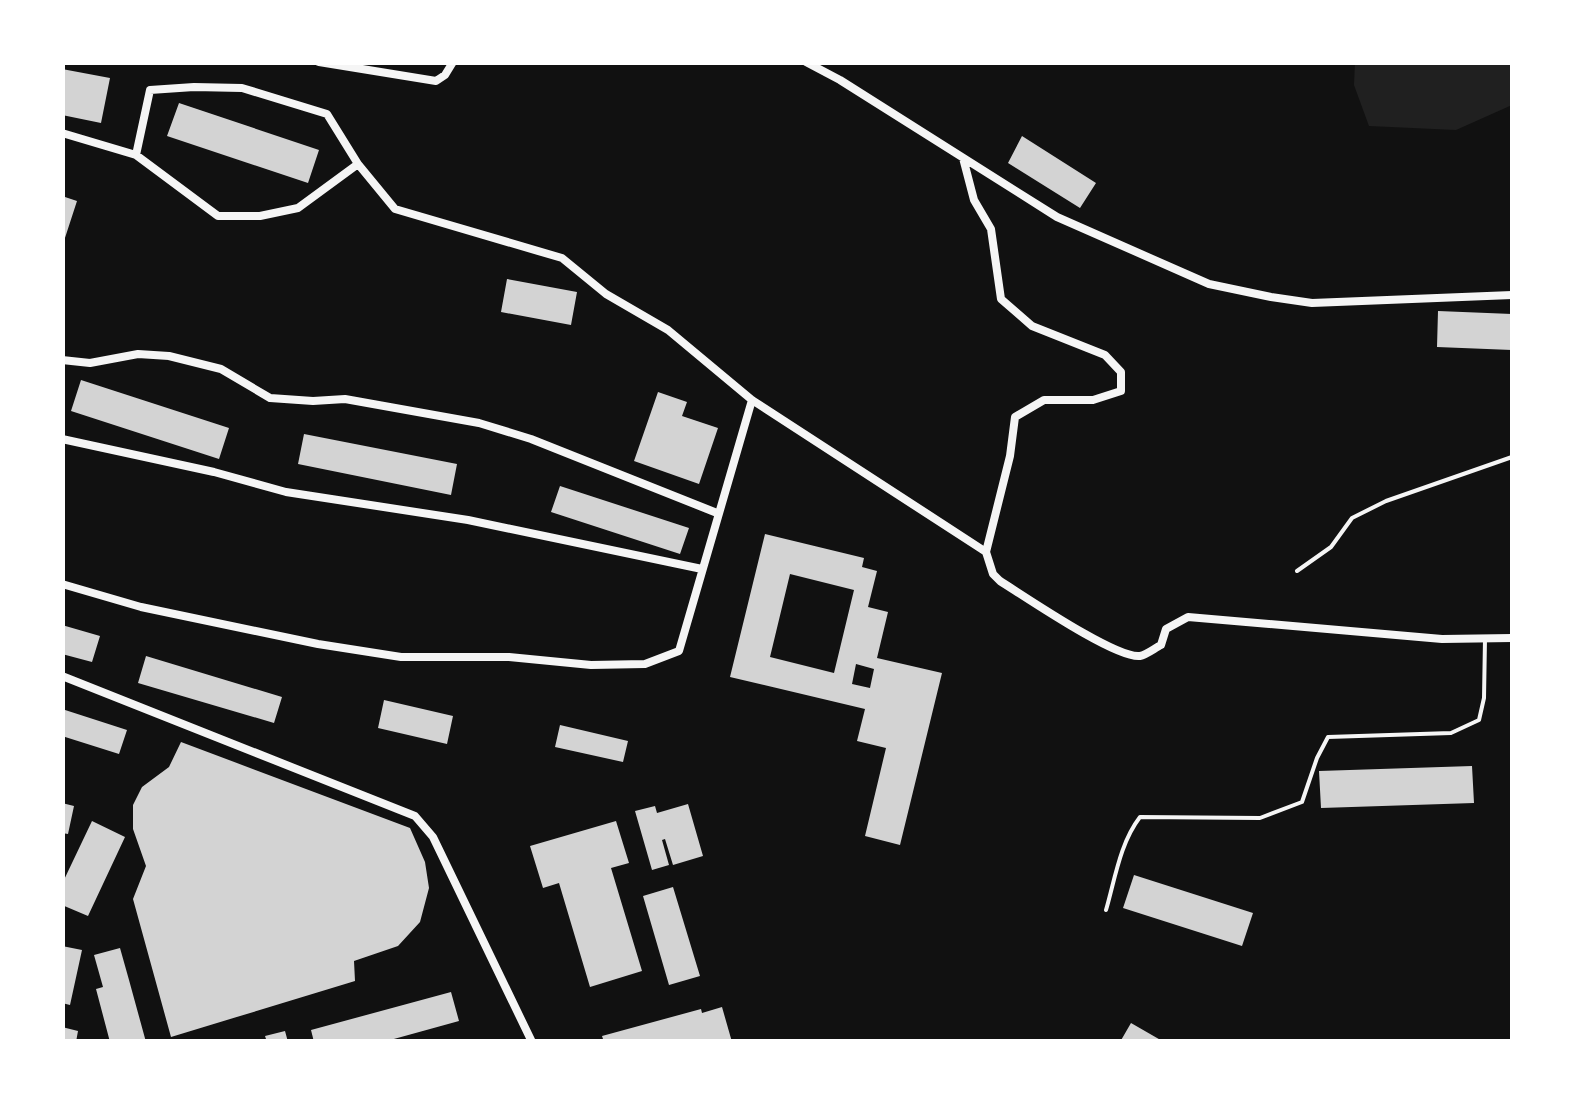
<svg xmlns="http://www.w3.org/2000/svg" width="1575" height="1104" font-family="'Roboto Condensed',sans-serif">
	<rect width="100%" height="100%" fill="#111"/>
	<path fill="#202020" d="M 1355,63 L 1512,63 L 1512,105 L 1456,130 L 1369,126 L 1354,85 Z"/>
	<path fill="#d3d3d3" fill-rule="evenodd" d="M 62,69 L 110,78 L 101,123 L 62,115 Z
		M 179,103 L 319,150 L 308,183 L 167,136 Z
		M 1022,136 L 1096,183 L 1080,208 L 1008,163 Z
		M 62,196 L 77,201 L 63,244 L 62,244 Z
		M 507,279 L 577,292 L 571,325 L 501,312 Z
		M 1438,311 L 1512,314 L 1512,350 L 1437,347 Z
		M 81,380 L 229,428 L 219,459 L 71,411 Z
		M 658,392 L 687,402 L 682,416 L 718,428 L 699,484 L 634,461 Z
		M 304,434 L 457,464 L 451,495 L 298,464 Z
		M 560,486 L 689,528 L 680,554 L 551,512 Z
		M 765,534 L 864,558 L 862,567 L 877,571 L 868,607 L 888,612 L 877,658 L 942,673 L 900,845 L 865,836 L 886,748 L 857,741 L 865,709 L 730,677 ZM 790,574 L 854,590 L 834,673 L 770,657 ZM 856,664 L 874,669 L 870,688 L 852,684 Z
		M 62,625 L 100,636 L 92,662 L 62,654 Z
		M 146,656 L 282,697 L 274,723 L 138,683 Z
		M 384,700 L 453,716 L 447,744 L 378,728 Z
		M 62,709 L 127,730 L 119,754 L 62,736 Z
		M 560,725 L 628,741 L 623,762 L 555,747 Z
		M 181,742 L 410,828 L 425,862 L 429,888 L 420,922 L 398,946 L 354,961 L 355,981 L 171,1037 L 133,899 L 146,866 L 133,829 L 133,805 L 142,787 L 169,767 Z
		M 1472,766 L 1474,803 L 1321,808 L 1319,771 Z
		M 62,803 L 74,806 L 68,834 L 62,833 Z
		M 688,804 L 703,856 L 673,865 L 665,839 L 662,840 L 669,865 L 652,870 L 635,811 L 655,806 L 657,813 Z
		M 92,821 L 125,837 L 88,916 L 62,905 L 62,884 Z
		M 616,821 L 629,863 L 611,868 L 642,971 L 590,987 L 559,883 L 543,888 L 530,846 Z
		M 1134,875 L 1253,913 L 1242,946 L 1123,908 Z
		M 673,887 L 700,976 L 669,985 L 643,896 Z
		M 62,946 L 82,950 L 70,1005 L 62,1003 Z
		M 120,948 L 129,980 L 146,1042 L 110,1042 L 96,989 L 103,987 L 94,955 Z
		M 451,992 L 459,1021 L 383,1042 L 314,1042 L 311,1030 Z
		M 722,1007 L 732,1042 L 604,1042 L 602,1036 L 701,1009 L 702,1013 Z
		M 1131,1023 L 1164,1042 L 1120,1042 Z
		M 62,1027 L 78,1031 L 76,1042 L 62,1042 Z
		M 285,1031 L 288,1042 L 267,1042 L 265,1036 Z"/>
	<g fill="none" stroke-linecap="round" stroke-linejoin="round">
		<path stroke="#f5f5f5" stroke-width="4" d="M 1297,571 L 1331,547 L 1352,518 L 1386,501 L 1512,457
			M 1106,910 C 1115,879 1120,843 1140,817 L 1260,818 L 1302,802 L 1317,758 L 1328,737 L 1451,733 L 1479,720 L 1484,698 L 1485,639"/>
		<path stroke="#f5f5f5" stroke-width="8" d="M 319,62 L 436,81 L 445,75 L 453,62
			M 806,62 L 840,80 L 1057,217 L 1209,284 L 1271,297 L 1312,303 L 1512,295
			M 62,133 L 136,155 L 218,216 L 260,216 L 298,208 L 358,164
			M 136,155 L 150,90 L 194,87 L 242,88 L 327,114 L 358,164 L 395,209 L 562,258 L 606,294 L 668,330 L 752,400 L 986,552
			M 963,158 L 974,200 L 991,229 L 1001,299 L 1032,326 L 1105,355 L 1121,372 L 1121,391 L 1093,400 L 1044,400 L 1015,417 L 1010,456 L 986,552 L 993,574 L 1000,581 C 1024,596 1116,659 1140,656 C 1146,655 1155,648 1161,645 L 1166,629 L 1188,617 L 1442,639 L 1512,638
			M 62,360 L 90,363 L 138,354 L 169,356 L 221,369 L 270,398 L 313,401 L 345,399 L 479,423 L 531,439 L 717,513
			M 62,439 L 214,472 L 286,492 L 468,520 L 702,569
			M 62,584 L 141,607 L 318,644 L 401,657 L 509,657 L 591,665 L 645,664 L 679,651 L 752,400
			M 62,676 L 415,816 L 433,837 L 532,1042"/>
	</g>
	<rect width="1575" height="1104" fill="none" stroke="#ffffff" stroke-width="130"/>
</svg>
